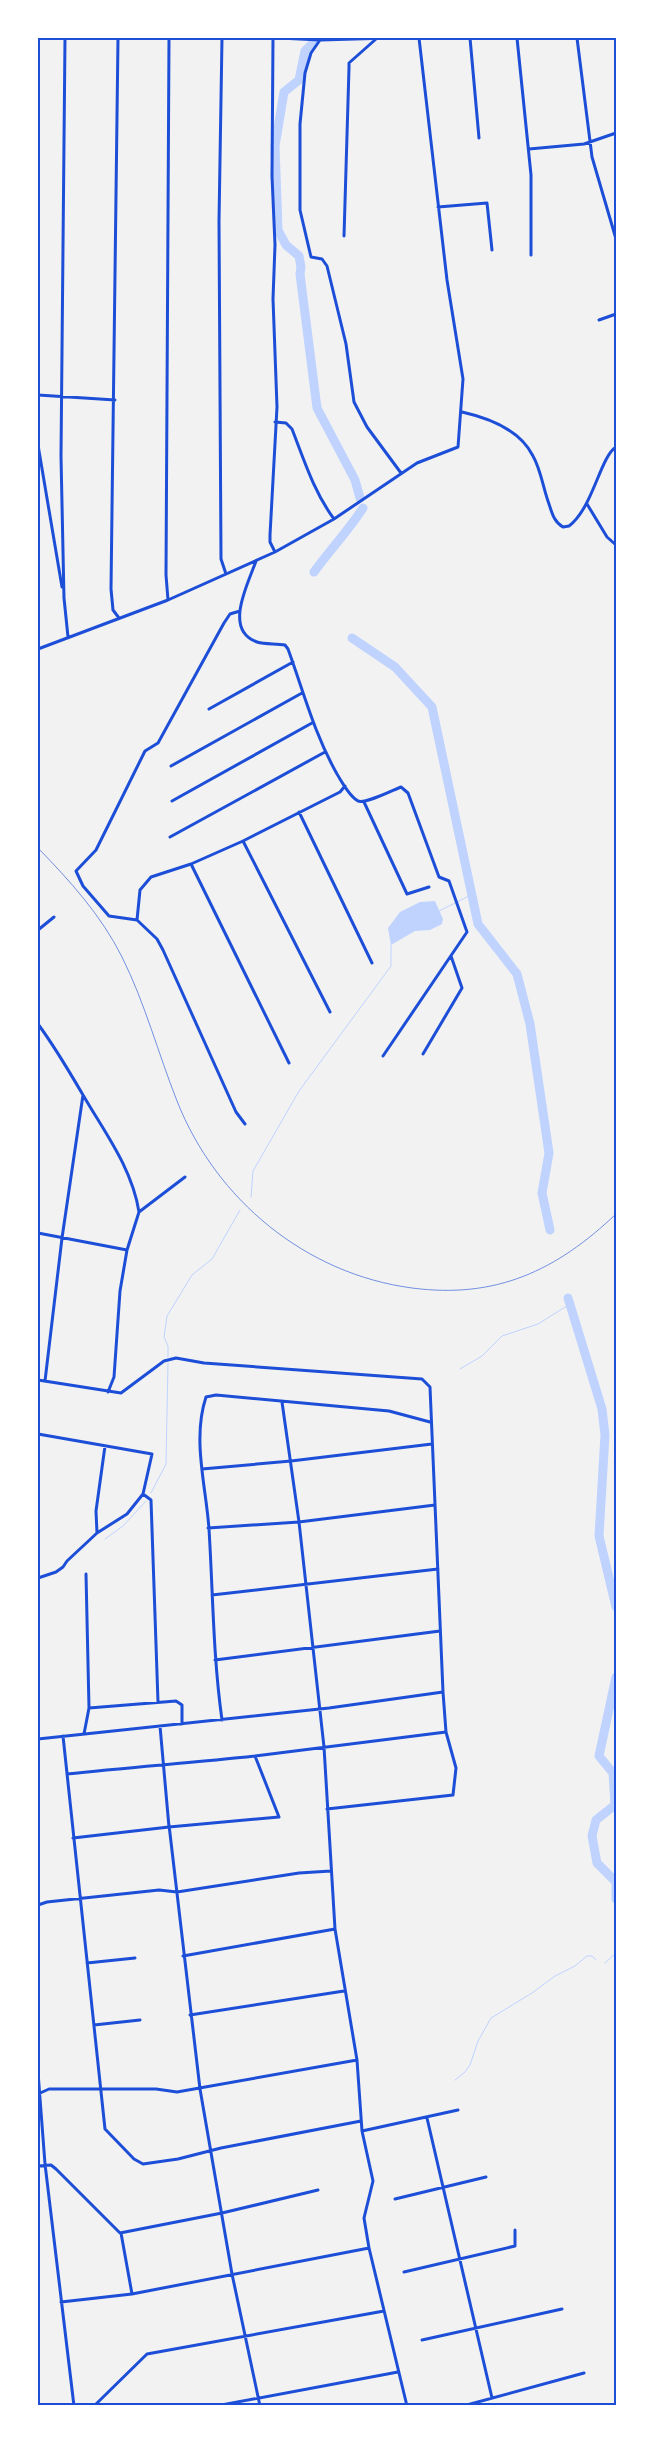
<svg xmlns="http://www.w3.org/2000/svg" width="654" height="2443" font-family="'Fira Sans Condensed',sans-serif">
	<rect width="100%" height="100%" fill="#f2f2f2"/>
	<path fill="#bfd3fe" d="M 435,901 L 443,919 L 442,924 L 430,930 L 415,931 L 391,945 L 388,928 L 400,912 L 420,902 Z"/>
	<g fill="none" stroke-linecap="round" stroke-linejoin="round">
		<path stroke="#bfd3fe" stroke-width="1" d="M 439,911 L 471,895
			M 251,1197 L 253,1171 L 299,1091 L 391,966 L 391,945
			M 168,1357 L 168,1346 L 164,1337 L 167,1316 L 192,1275 L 212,1259 L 240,1210
			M 460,1369 L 482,1356 L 502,1336 L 538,1324 L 570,1304
			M 151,1493 L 166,1464 L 168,1363
			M 105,1539 L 123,1526 L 146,1501
			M 605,1963 L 616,1953
			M 455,2080 L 464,2073 L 470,2065 L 478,2041 L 491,2018 L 532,1993 L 555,1976 L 575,1966 L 587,1956 L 592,1956 L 596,1960"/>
		<path stroke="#bfd3fe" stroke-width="9" d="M 314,42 L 305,51 L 299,80 L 284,92 L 275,146 L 278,230 L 286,245 L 299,256 L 301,267 L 300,274 L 317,408 L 355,480 L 360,498
			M 314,572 C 330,550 348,531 363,508
			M 352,638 L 395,667 L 432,707 L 478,924 L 517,974 L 530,1024 L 549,1153 L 542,1193 L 550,1230
			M 568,1298 L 602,1409 L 605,1435 L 599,1536 L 616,1607
			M 616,1677 L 599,1756 L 613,1773 L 615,1805 L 596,1820 L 592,1836 L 597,1863 L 616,1882 L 616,1899"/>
		<path stroke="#1d4ed8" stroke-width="3" d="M 118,38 C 114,221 115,405 111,589 L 113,610 L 119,618
			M 222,38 L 219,221 L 221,559 L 226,574
			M 273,38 L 272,176 L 275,245 L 273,299 L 277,407 L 270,535 L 270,542 L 275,552
			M 279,38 L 320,40 L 390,38
			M 470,38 L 479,138
			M 517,38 L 531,175 L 531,255
			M 577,38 L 592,157 L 616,239
			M 320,40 L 311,53 L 305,73 L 300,124 L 300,210 L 311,257 L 322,259 L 327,266 L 346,344 L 354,402 L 367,427 L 401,473
			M 529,149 L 584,144 L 616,133
			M 438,207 L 487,203 L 492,250
			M 344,236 L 349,68 L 349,63 L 376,39
			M 599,320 L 616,314
			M 38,395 L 115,400
			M 462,412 C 489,418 520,430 533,456 C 541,470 543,488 549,504 C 552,513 554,522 563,527 L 569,526 C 593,508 600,457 616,447
			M 275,422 L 286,423 L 292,429 C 304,460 314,492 334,519
			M 38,425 L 38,445 L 62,587
			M 587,504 L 607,537 L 616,545
			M 256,561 C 248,584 223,630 257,642 C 266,645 276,643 285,645 L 288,649 C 304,693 314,733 337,774 C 342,782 349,796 358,801 C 366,804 393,790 401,787 L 408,793 L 439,877 L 449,881 L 467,932 L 383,1056
			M 64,598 L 68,637
			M 64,599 L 61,456 L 65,38
			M 168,600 L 166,575 L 169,38
			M 38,649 L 168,600 L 275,552 L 334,519 L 417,463 L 458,447 L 463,379 L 447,280 L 419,38
			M 209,709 L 293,662
			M 171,766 L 302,693
			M 172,801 L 312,723
			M 364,802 L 407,894 L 429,887
			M 299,812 L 372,963
			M 170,837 L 325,752
			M 243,841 L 330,1012
			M 191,864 L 289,1063
			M 137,920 L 109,916 L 83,886 L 76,871 L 96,850 L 145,751 L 158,743 L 224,623 L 230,614 L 240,611
			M 38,930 L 54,917
			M 38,1024 C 55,1047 69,1071 83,1095 C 105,1133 132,1168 139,1212
			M 423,1054 L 462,988 L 451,956
			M 245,1124 L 236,1112 L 163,950 L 157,939 L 137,920 L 140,890 L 151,877 L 191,864 L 243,841 L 340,792 L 345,786
			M 38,1233 L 127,1250
			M 38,1380 L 121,1393 L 164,1361 L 176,1358 L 204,1363 L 422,1379 L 430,1387 L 443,1692 L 446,1732 L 456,1768 L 453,1795 L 327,1809
			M 45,1381 L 62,1238 L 83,1095
			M 108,1392 L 114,1377 L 120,1291 L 127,1250 L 139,1212 L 185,1177
			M 38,1434 L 152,1454 L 143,1494
			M 38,1448 L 38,1434
			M 202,1469 L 291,1461 L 432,1444
			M 208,1528 L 299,1522 L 435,1505
			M 97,1533 L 96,1511 L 105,1446
			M 86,1574 L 89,1708 L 176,1701 L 182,1705 L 182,1724
			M 38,1578 L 56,1572 L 63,1567 L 67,1561 L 97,1533 L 127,1514 L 143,1494 L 151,1500 L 158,1702
			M 212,1595 L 438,1569
			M 215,1660 L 440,1631
			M 222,1720 C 213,1656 213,1593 209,1529 C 206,1486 192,1439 206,1397 L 216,1395 L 389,1411 L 430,1422
			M 84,1734 L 89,1708
			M 63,1736 L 105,2129 L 134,2159 L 143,2164 L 178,2159 L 221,2148 L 361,2121
			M 38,1739 L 329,1708 L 443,1692
			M 255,1756 L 446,1732
			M 67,1774 C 129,1767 192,1763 255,1756 L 279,1817 L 169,1827 L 160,1726
			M 169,1825 L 200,2089 L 232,2274 L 260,2406
			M 73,1838 L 169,1827
			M 38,1905 L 47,1902 L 159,1890 L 177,1892 L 299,1873 L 331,1871
			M 183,1956 L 335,1929
			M 87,1963 L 135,1958
			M 190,2015 L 344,1991
			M 94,2025 L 140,2020
			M 38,2072 L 45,2164 L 74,2406
			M 38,2094 L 49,2089 L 156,2089 L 177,2092 L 357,2060
			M 427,2118 L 492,2398
			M 362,2131 L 458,2110
			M 38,2166 L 51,2165 L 56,2169 L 120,2233 L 222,2213 L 318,2190
			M 395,2199 L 486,2177
			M 121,2233 L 132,2294
			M 369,2248 L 407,2406
			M 404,2272 L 515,2246 L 515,2230
			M 61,2302 L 132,2294 L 369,2248 L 364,2218 L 373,2181 L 362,2131 L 357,2060 L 335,1929 L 324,1747 L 299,1522 L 282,1402
			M 422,2340 L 562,2309
			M 94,2406 L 147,2354 L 384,2311
			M 216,2406 L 398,2372
			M 463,2406 L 584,2373"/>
		<path stroke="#7290e2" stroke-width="1" d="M 38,848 C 70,881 101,915 122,957 C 145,1003 158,1053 177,1101 C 216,1200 306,1274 412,1288 C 496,1299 556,1271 616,1214"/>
	</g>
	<rect width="654" height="2443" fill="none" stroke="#ffffff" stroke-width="78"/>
	<rect x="39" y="39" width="576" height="2365" fill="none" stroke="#1d4ed8" stroke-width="2"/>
</svg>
